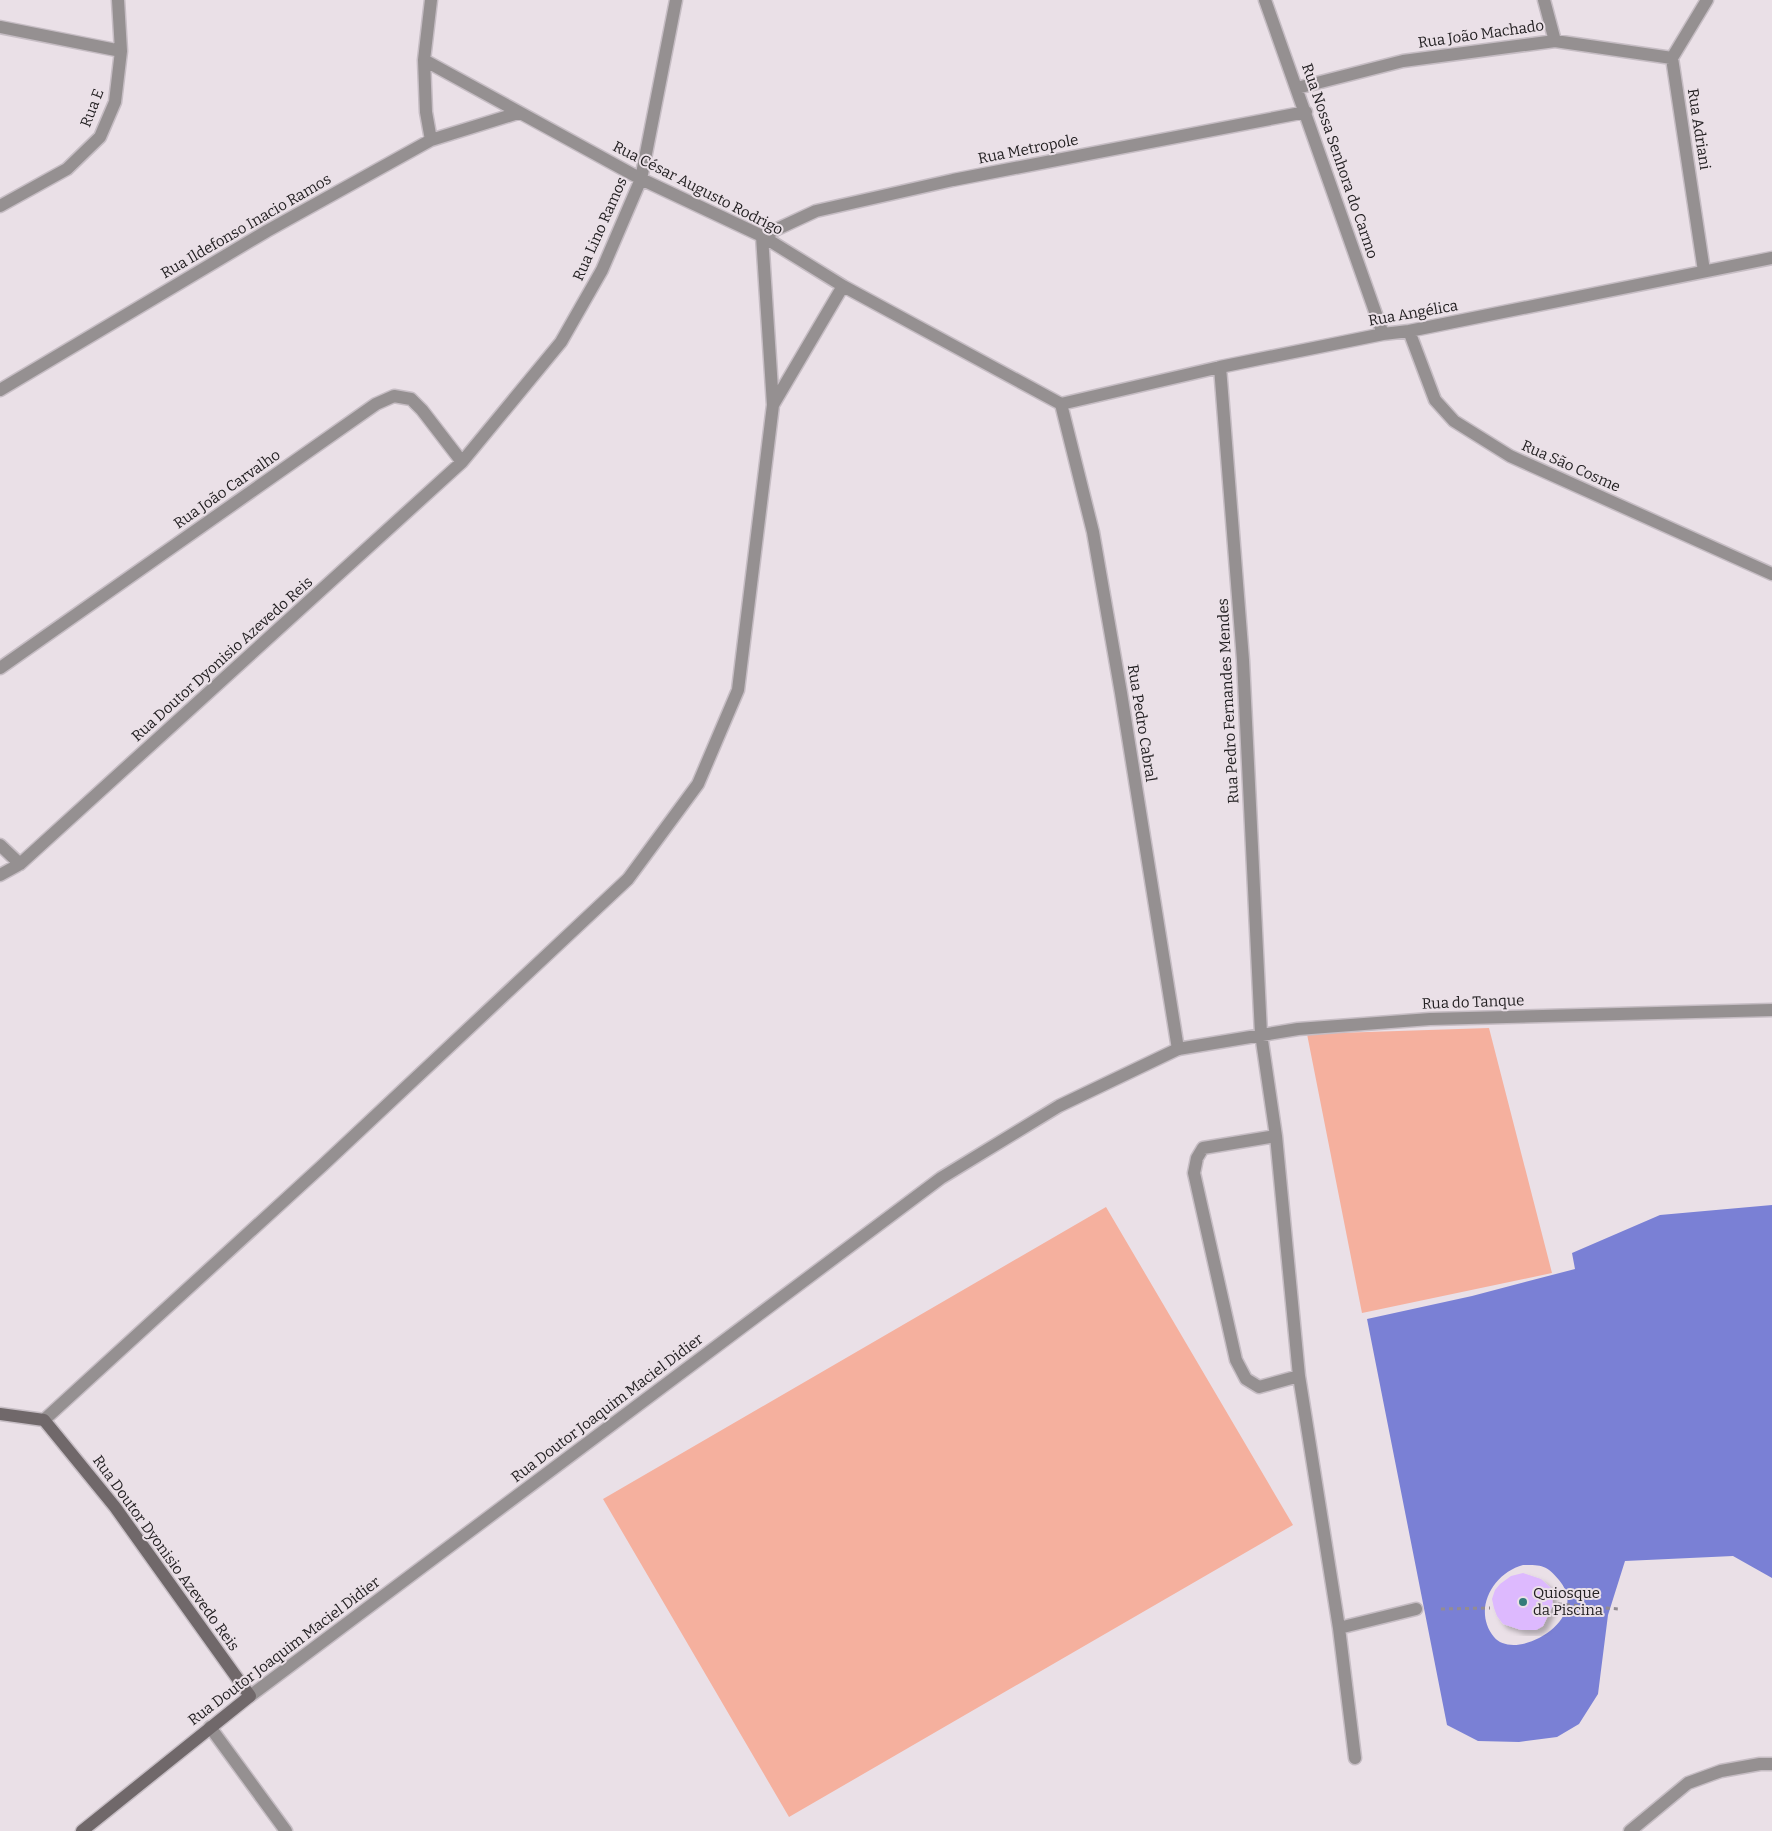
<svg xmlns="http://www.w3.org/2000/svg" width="1772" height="1831" font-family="Bitter,serif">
	<defs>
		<filter id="shadow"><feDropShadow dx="4.5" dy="4.5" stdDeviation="2.5" flood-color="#0004"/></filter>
	</defs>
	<rect width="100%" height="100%" fill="#eae0e7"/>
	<path fill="#f5b09e" d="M 1489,1028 L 1552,1273 L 1362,1313 L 1307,1034 Z
		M 1106,1207 L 1293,1525 L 789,1817 L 603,1499 Z"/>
	<path fill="#7a80d5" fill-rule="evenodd" d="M 1772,1205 L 1772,1578 L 1733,1556 L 1625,1561 L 1608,1615 L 1598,1694 L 1579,1724 L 1557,1737 L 1519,1742 L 1478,1741 L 1447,1725 L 1367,1319 L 1472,1296 L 1575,1269 L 1572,1253 L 1660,1215 ZM 1523,1565 C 1541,1565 1547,1565 1559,1580 C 1593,1620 1515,1663 1494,1637 C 1472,1610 1493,1573 1523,1565 Z"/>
	<path fill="#ddb9fe" filter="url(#shadow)" d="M 1523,1573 L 1541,1579 L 1551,1588 L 1553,1605 L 1543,1626 L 1536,1630 L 1521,1630 L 1503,1624 L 1497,1616 L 1494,1608 L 1492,1599 L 1495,1590 L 1500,1584 L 1511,1576 Z"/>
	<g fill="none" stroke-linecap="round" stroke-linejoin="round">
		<g stroke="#c6bdc4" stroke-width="15">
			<path id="minor" d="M 1265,0 L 1383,334
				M 1544,0 L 1555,41
				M 0,27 L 121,51
				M 424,60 L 641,179 L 762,236 L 843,286 L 1061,404
				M 1297,88 L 1403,61 L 1555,41 L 1672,58
				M 431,140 L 426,112 L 424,60 L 431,0
				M 0,206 L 67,169 L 100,137 L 115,102 L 121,51 L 118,0
				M 1704,271 L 1672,58 L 1707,0
				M 1409,331 L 1435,400 L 1454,421 L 1510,456 L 1772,574
				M 1220,367 L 1243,660 L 1261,1034 L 1276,1136 L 1299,1376 L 1339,1628 L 1416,1609
				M 0,390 L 267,231 L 431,140 L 518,113
				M 1061,404 L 1093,532 L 1121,693 L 1178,1049 L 1298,1029 L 1430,1019 L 1772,1010
				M 1061,404 L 1220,367 L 1383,334 L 1409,331 L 1772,258
				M 773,405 L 843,286
				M 0,668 L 376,404 L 394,396 L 411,399 L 422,410 L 462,462
				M 0,845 L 20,864
				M 0,875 L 20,864 L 462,462 L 561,342 L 602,270 L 641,179 L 676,0
				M 1276,1136 L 1203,1148 L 1197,1158 L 1194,1173 L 1236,1360 L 1246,1379 L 1259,1387 L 1299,1376
				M 44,1420 L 323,1165 L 628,879 L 698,784 L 738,690 L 773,405 L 762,236 L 816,211 L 953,180 L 1306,112
				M 1339,1628 L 1355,1758
				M 210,1727 L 286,1831
				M 1630,1831 L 1688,1783 L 1721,1771 L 1760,1764 L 1772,1764"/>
		</g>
		<g stroke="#c6bdc4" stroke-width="15">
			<path id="tertiary" d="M 250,1696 L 941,1178 L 1059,1106 L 1178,1049"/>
		</g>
		<g stroke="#c6bdc4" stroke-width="15">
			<path id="secondary" d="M 0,1414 L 44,1420 L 115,1507 L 250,1696 L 82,1831"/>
		</g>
		<path stroke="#938c91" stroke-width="3" stroke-dasharray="4 4" stroke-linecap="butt" d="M 1558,1604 L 1619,1609
			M 1441,1609 L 1490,1608"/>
		<use href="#minor" stroke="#959091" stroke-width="12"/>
		<use href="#tertiary" stroke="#959091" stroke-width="12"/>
		<use href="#secondary" stroke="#70686a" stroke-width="12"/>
	</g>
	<circle fill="#347c7a" stroke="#eae0e7" stroke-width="2" cx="1523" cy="1602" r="5"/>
	<g text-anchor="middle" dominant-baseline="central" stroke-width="4" stroke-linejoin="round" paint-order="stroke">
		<g font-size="15" fill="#232022" stroke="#eae0e7">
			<text transform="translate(1481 34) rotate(-8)">Rua João Machado</text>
			<text transform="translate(92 108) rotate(-69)">Rua E</text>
			<text transform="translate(1699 129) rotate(81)">Rua Adriani</text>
			<text transform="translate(1028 149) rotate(-11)">Rua Metropole</text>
			<text transform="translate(1340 161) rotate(71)">Rua Nossa Senhora do Carmo</text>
			<text transform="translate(698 188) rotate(27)">Rua César Augusto Rodrigo</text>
			<text transform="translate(246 226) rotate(-30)">Rua Ildefonso Inacio Ramos</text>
			<text transform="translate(600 229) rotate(-66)">Rua Lino Ramos</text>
			<text transform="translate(1413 313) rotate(-10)">Rua Angélica</text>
			<text transform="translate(1571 466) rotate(24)">Rua São Cosme</text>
			<text transform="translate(227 489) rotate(-35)">Rua João Carvalho</text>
			<text transform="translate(222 659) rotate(-42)">Rua Doutor Dyonisio Azevedo Reis</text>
			<text transform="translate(1228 701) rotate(-93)">Rua Pedro Fernandes Mendes</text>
			<text transform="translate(1142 723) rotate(81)">Rua Pedro Cabral</text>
			<text transform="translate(1473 1002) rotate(-2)">Rua do Tanque</text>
			<text transform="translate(607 1408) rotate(-37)">Rua Doutor Joaquim Maciel Didier</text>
			<text transform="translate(166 1553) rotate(54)">Rua Doutor Dyonisio Azevedo Reis</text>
			<text transform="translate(284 1651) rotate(-37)">Rua Doutor Joaquim Maciel Didier</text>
		</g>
		<g font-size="15" fill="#232022" stroke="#eae0e7" text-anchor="start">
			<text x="1533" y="1593">Quiosque<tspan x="1533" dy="17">da Piscina</tspan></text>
		</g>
	</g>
</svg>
